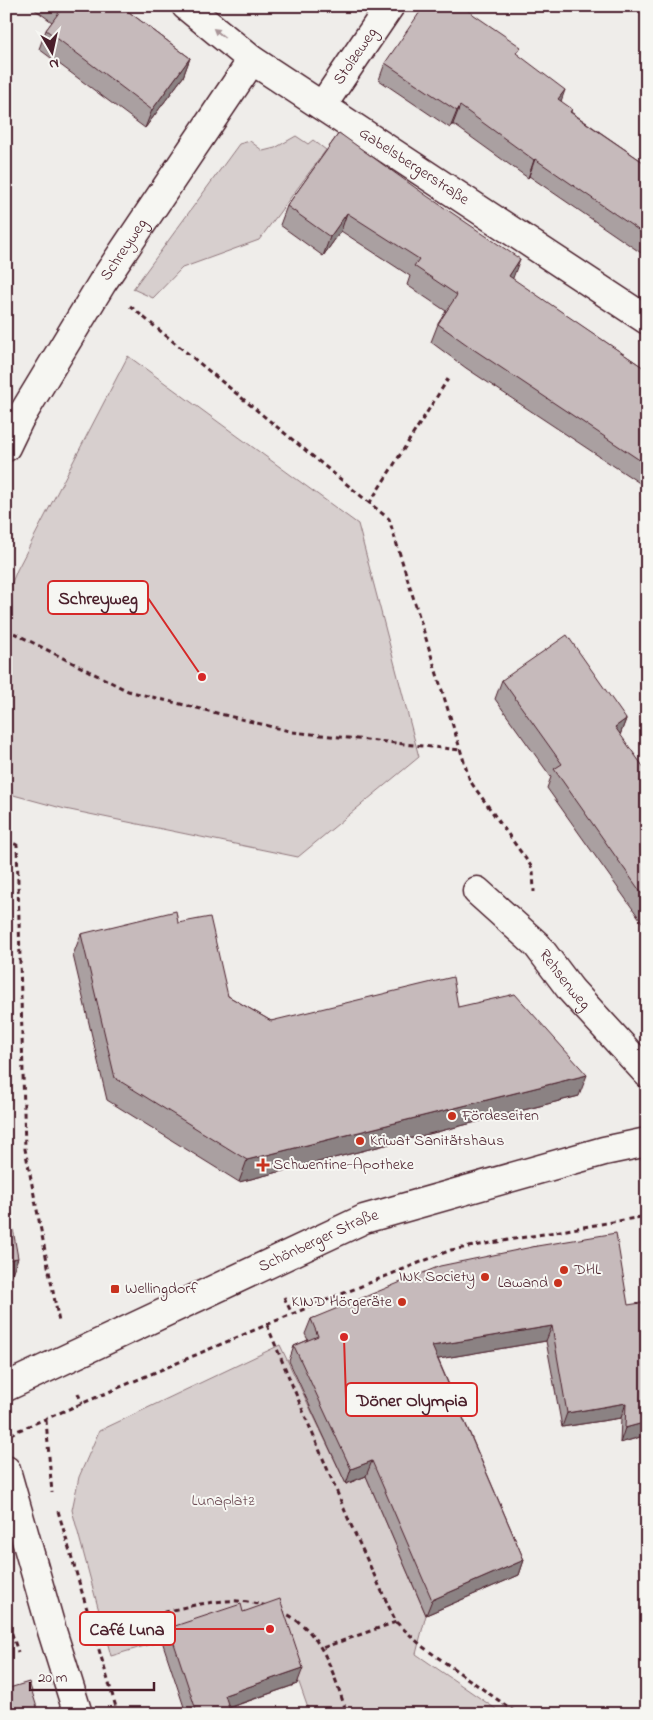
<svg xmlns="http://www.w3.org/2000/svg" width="653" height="1720" font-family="'Indie Flower',sans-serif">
	<rect width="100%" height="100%" fill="#efedea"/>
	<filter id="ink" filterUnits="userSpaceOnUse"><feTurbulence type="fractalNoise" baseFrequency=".02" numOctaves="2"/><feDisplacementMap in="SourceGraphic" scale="10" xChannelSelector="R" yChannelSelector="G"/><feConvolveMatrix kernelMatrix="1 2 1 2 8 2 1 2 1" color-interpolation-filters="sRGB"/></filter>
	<g filter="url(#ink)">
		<path fill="#d7cfce" stroke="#90777c" d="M 296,136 L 308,144 L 313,140 L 326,150 L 259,240 L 182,268 L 153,298 L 133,289 L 239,144 L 250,141 L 263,151 L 275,148 Z
			M 128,356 L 358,524 L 419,757 L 298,857 L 65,809 L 6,793 L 6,597 L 17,570 Z
			M 280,1345 L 346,1484 L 366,1476 L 426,1615 L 416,1654 L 503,1714 L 310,1714 L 273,1608 L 111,1656 L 72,1510 L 79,1477 L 99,1431 Z"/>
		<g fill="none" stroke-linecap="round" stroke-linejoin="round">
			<g stroke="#4a1f2b" stroke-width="31">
				<g id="street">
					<path id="s1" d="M 186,6 L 252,60 L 647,320"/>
					<path id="s2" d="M 322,106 L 390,6"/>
					<path id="s3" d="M 6,447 L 19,420 L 102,283 L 252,60"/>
					<path id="s4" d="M 477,891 L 537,945 L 571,990 L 647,1073"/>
					<path d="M 6,1470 L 52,1631 L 78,1714"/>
				</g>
			</g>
			<g stroke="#4a1f2b" stroke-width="31">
				<g id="secondary">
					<path id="s5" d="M 6,1387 L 364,1219 L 604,1151 L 647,1142"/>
				</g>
			</g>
			<path stroke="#4a1f2b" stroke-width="3" stroke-dasharray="5 4" stroke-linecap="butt" d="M 130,306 L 389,519 L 470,781 L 533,869 L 534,892
				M 369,504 L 448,379
				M 6,629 L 128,691 L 293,732 L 460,750
				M 6,840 L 17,845 L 25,1149 L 59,1322
				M 284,1297 L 292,1314
				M 267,1325 L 350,1523 L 396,1622 L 322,1648
				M 78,1393 L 82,1404
				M 46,1420 L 52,1493
				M 10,1434 L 292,1314 L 451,1250 L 647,1216
				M 58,1511 L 118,1714
				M 280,1611 C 322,1628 334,1675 347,1714
				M 6,1616 L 18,1652
				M 396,1622 L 423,1647 L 518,1714
				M 96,1636 C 137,1620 182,1604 226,1601 C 240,1600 254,1603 268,1606"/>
			<use href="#street" stroke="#f6f6f2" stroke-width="28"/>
			<use href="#secondary" stroke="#f6f6f2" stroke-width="28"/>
		</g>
		<path fill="#aaa0a1" stroke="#4a1f2b" d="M 30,6 L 121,6 L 190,58 L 183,77 L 145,128 L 39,49 L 46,30 L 52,22 Z
			M 518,55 L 561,102 L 572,109 L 571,112 L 646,164 L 647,162 L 647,257 L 529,176 L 528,178 L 453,124 L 450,128 L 379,80 L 385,63 Z
			M 339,133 L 513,278 L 512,279 L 647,370 L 647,488 L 466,368 L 431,342 L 438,324 L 446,311 L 407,285 L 410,276 L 341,231 L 323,256 L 280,225 L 287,206 Z
			M 502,680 L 626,719 L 620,735 L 647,772 L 647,929 L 547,788 L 551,777 L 495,699 Z
			M 178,923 L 228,996 L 271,1021 L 458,1007 L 579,1096 L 239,1182 L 107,1100 L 73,955 L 81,934 Z
			M 537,1246 L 647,1435 L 620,1443 L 621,1418 L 562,1427 L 546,1341 L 438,1359 L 524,1560 L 519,1575 L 426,1615 L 366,1476 L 346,1484 L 289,1361 L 294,1346 L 308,1340 L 305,1334 L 311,1319 Z
			M 243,1612 L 297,1684 L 229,1708 L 186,1713 L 163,1644 L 169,1628 Z"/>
		<path fill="#8b8283" stroke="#4a1f2b" d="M 190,58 L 183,77 L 145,128 L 152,110 Z
			M 12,81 L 9,89 L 6,93 L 6,89 Z
			M 565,90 L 559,107 L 558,99 Z
			M 460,106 L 453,124 L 450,128 L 457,111 Z
			M 535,159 L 529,176 L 528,178 L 534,160 Z
			M 347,213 L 341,231 L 323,256 L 330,237 Z
			M 520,259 L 513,278 L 502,295 L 509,276 Z
			M 626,719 L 619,738 L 615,727 Z
			M 587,1075 L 579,1096 L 239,1182 L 247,1160 Z
			M 18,1258 L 8,1284 L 6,1284 L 6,1260 Z
			M 552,1326 L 546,1341 L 427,1361 L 432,1346 Z
			M 626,1403 L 621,1418 L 562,1427 L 567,1413 Z
			M 647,1422 L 647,1435 L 620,1443 L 625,1428 Z
			M 372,1461 L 366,1476 L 346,1484 L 351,1469 Z
			M 524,1560 L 519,1575 L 426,1615 L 432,1600 Z
			M 303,1668 L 297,1684 L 219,1711 L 225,1695 Z"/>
		<path fill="#c6babb" stroke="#4a1f2b" d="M 62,6 L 121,6 L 190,58 L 152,110 L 46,30 L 63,7 Z
			M 424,6 L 461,6 L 521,47 L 516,53 L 565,90 L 558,99 L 572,109 L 570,112 L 646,164 L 647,162 L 647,236 L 535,159 L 534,160 L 460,106 L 457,111 L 385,63 Z
			M 6,77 L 12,81 L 6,89 Z
			M 339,133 L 427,196 L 520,259 L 509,276 L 647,370 L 647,465 L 473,349 L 438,324 L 457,295 L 414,266 L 419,259 L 347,213 L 330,237 L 287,206 Z
			M 567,635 L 626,719 L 615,727 L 647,772 L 647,901 L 554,769 L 562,764 L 502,680 Z
			M 176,911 L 178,923 L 210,917 L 228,996 L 271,1021 L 453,977 L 458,1007 L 515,994 L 587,1075 L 247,1160 L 115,1078 L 81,934 Z
			M 6,1190 L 18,1258 L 6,1260 Z
			M 616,1233 L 628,1305 L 647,1302 L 647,1422 L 625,1428 L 626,1403 L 567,1413 L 552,1326 L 432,1346 L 524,1560 L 432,1600 L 372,1461 L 351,1469 L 294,1346 L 318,1336 L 311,1319 L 440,1266 L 537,1246 Z
			M 280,1599 L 303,1668 L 225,1695 L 231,1714 L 185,1714 L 196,1710 L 169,1628 L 241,1604 L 243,1612 Z
			M 29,1682 L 39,1714 L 6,1714 L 6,1689 Z"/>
		<defs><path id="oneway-solid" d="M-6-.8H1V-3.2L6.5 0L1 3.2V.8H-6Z" transform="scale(1.25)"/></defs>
		<use fill="#a99598" href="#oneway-solid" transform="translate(219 33) rotate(-141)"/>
	</g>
	<g fill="#c8321e" stroke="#f6f6f2" stroke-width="2">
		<circle cx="452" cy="1116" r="5"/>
		<circle cx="360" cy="1141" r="5"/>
		<path d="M260.5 1157.5h5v5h5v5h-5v5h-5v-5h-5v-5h5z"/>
		<circle cx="564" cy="1270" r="5"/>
		<circle cx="485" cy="1277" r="5"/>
		<circle cx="558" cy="1283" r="5"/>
		<rect x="110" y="1284" width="10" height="10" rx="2.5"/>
		<circle cx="402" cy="1302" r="5"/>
	</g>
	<g text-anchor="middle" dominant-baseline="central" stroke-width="4" stroke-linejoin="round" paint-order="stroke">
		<g font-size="16" fill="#4a1f2b" stroke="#f6f6f2">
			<text stroke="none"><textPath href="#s2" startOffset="60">Stolzeweg</textPath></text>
			<text stroke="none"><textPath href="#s1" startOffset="279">Gabelsbergerstraße</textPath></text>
			<text stroke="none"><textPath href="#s3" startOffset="230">Schreyweg</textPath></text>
			<text stroke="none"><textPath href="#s4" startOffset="125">Rehsenweg</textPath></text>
			<text stroke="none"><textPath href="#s5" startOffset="345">Schönberger Straße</textPath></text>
		</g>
		<g font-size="16" fill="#4a1f2b" stroke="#f6f6f2" text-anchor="start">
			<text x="462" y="1116">Fördeseiten</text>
			<text x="370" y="1141">Kriwat Sanitätshaus</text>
			<text x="273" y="1165">Schwentine-Apotheke</text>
			<text x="574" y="1270">DHL</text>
			<text x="475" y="1277" text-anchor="end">INK Society</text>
			<text x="548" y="1283" text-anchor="end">Lawand</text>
			<text x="125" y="1289">Wellingdorf</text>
			<text x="392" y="1302" text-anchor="end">KIND Hörgeräte</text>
		</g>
		<g font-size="16" fill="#6d4b54" stroke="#f6f6f2">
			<text x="223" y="1501">Lunaplatz</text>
		</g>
	</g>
	<path fill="none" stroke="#d62828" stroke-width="2" d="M202 677L148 598M344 1337L346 1400M270 1629L175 1629"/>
	<g fill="#d62828" stroke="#f6f6f2" stroke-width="2">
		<circle cx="202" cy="677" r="5"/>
		<circle cx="344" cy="1337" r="5"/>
		<circle cx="270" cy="1629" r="5"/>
	</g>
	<g fill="#f6f6f2" stroke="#d62828" stroke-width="2">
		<rect x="48" y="581" width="100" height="33" rx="5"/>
		<rect x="346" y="1383" width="131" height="33" rx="5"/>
		<rect x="80" y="1612" width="95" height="33" rx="5"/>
	</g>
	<g font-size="18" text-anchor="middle" font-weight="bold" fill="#4a1f2b">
		<text x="98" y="604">Schreyweg</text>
		<text x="412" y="1406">Döner Olympia</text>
		<text x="127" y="1635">Café Luna</text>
	</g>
	<rect width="653" height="1720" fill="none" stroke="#f6f6f2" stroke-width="25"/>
	<rect x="12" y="12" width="628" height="1695" fill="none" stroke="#4a1f2b" stroke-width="2" filter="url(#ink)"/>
	<g transform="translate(52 52) rotate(171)" stroke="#f6f6f2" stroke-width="4" paint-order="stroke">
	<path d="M0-4L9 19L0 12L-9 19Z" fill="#4a1f2b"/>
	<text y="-8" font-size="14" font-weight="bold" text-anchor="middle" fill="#4a1f2b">N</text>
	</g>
	<path d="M30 1682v8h124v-8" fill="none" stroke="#4a1f2b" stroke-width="2.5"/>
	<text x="38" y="1682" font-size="15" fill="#4a1f2b" stroke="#f6f6f2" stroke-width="4" paint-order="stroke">20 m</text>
</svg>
